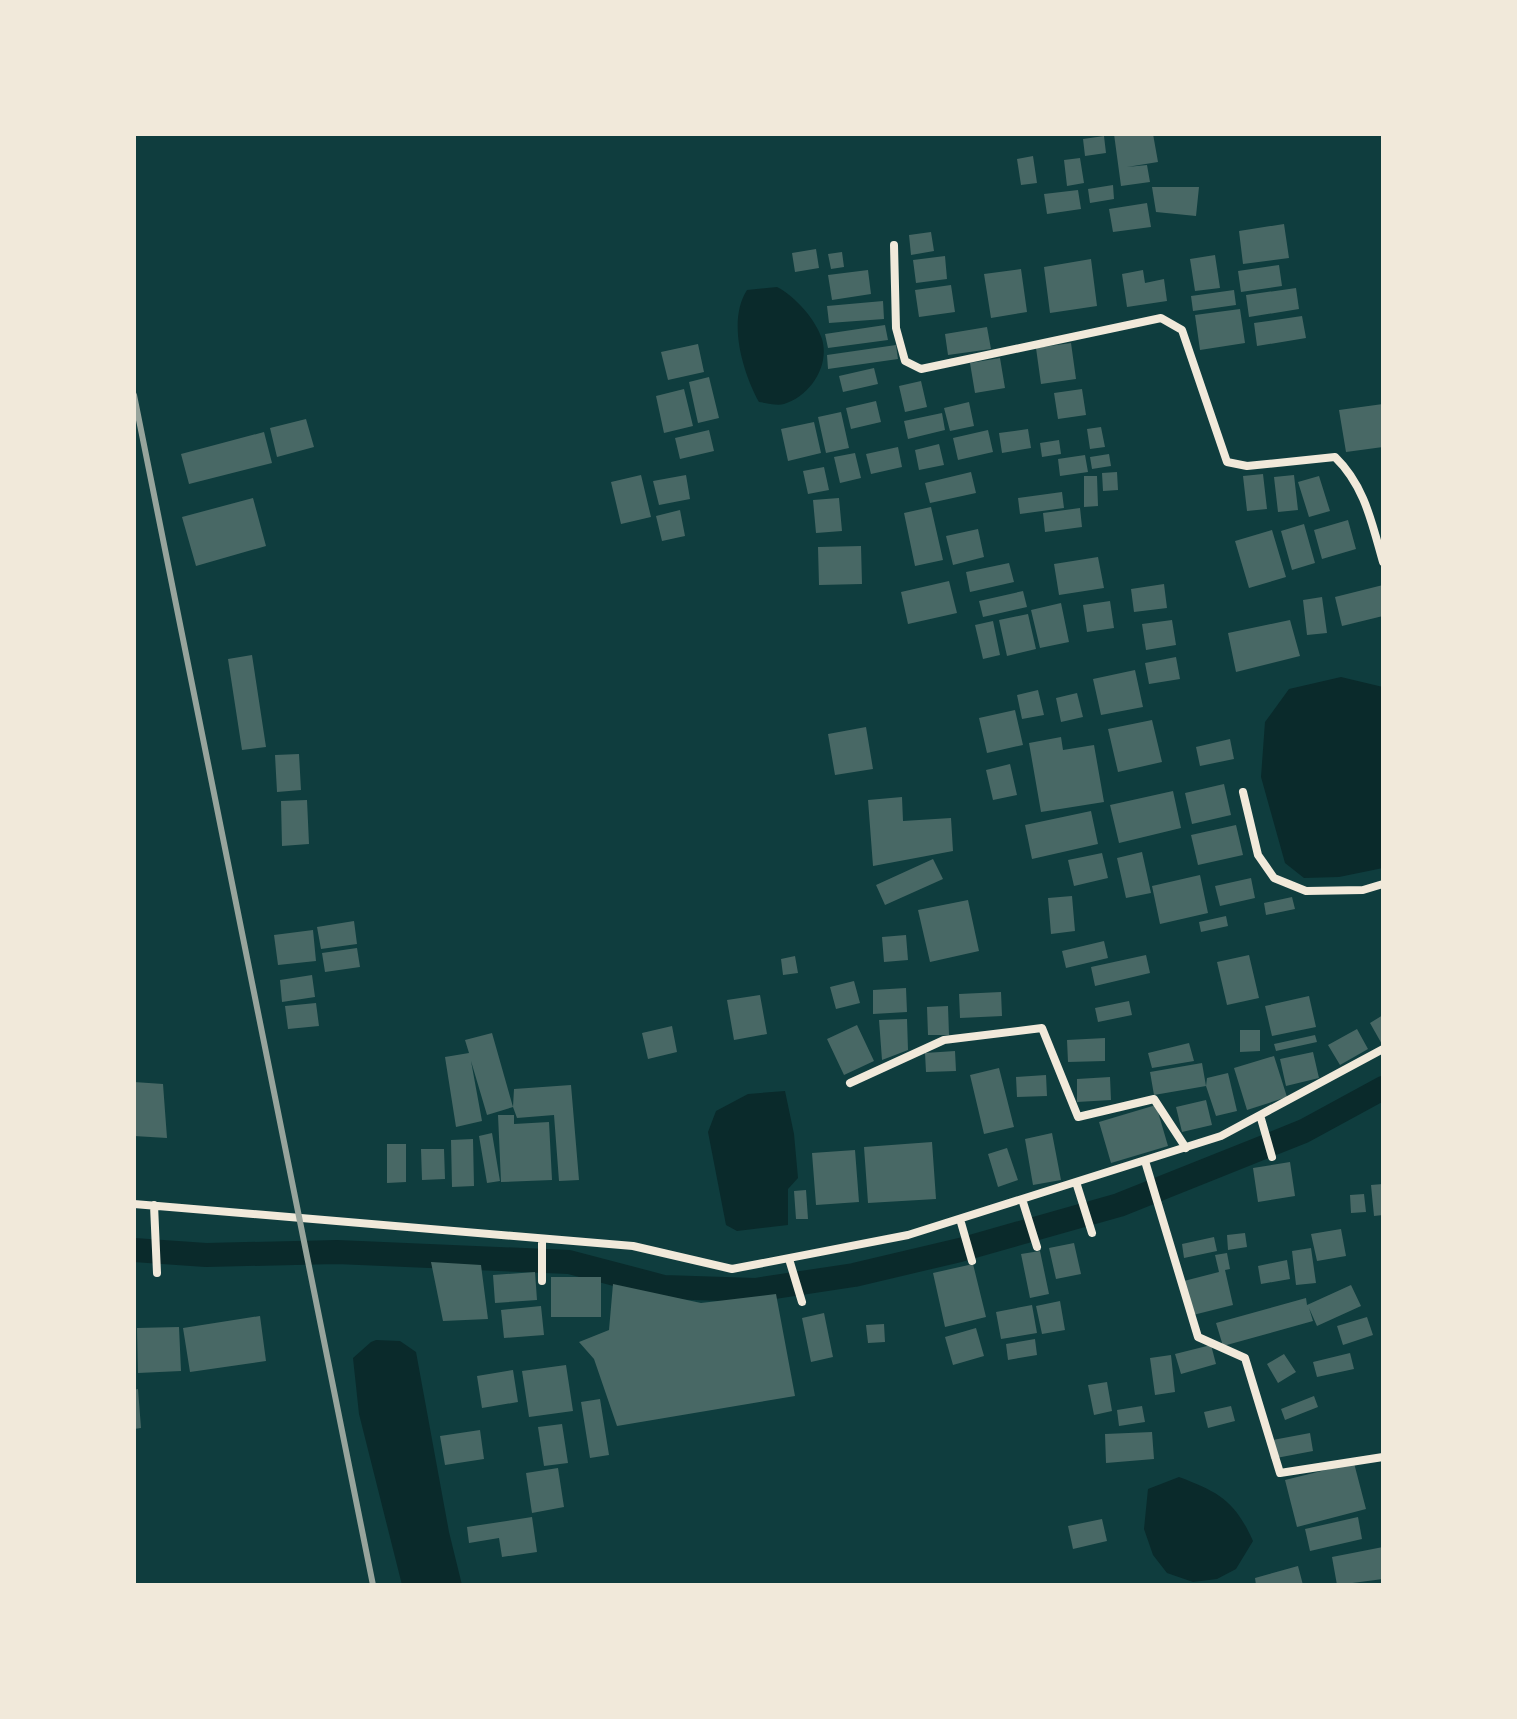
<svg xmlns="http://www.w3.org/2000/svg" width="1517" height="1719" font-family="'Varela Round',sans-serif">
	<rect width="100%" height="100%" fill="#0f3d3e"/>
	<path fill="#0a2a2b" d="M 777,287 C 795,296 816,320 822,339 C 830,366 810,396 784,404 C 777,406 767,403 759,402 C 743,373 727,321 747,290 Z
		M 1341,677 L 1383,687 L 1383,868 L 1339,877 L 1304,878 L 1285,863 L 1261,777 L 1265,722 L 1289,689 Z
		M 785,1091 L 794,1134 L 798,1178 L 788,1189 L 788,1225 L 737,1231 L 726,1225 L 708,1132 L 716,1111 L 748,1094 Z
		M 376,1340 L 400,1341 L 416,1352 L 449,1532 L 462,1585 L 402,1585 L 359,1414 L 353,1358 L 371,1342 Z
		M 1179,1477 C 1219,1492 1235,1501 1253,1541 L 1236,1569 L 1217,1579 L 1193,1582 L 1167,1573 L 1153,1555 L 1144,1529 L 1148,1489 Z"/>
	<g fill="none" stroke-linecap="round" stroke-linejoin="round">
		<path stroke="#0a2a2b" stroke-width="24" d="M 134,1250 L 206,1255 L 337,1252 L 569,1262 L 664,1287 L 755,1290 L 854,1275 L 960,1250 L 1119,1205 L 1304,1131 L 1383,1088"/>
	</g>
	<path fill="#486865" d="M 1114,134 L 1153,134 L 1158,162 L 1127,167 L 1147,165 L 1150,182 L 1121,186 Z
		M 1104,136 L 1106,153 L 1085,156 L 1083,139 Z
		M 1033,156 L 1037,183 L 1021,185 L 1017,159 Z
		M 1080,158 L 1084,183 L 1067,186 L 1064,160 Z
		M 1113,185 L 1114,199 L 1090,203 L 1088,189 Z
		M 1152,187 L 1199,187 L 1196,216 L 1156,212 Z
		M 1078,190 L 1081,209 L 1047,214 L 1044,194 Z
		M 1147,203 L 1151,227 L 1113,232 L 1109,209 Z
		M 1284,224 L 1289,258 L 1243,264 L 1239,231 Z
		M 931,232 L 934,251 L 911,255 L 909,235 Z
		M 816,249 L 819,268 L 795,272 L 792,253 Z
		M 842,252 L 844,267 L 831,269 L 828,254 Z
		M 1215,255 L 1220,288 L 1195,291 L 1190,259 Z
		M 945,256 L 947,279 L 916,283 L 913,260 Z
		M 1091,259 L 1097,306 L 1050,313 L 1044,267 Z
		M 1279,265 L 1282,286 L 1241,292 L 1238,271 Z
		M 1021,269 L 1027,312 L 991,318 L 984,274 Z
		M 868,270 L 871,294 L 832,300 L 828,275 Z
		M 1143,270 L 1145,283 L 1164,279 L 1167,301 L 1127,307 L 1122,274 Z
		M 951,285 L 955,312 L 919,317 L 915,290 Z
		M 1296,288 L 1299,309 L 1249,317 L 1246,295 Z
		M 1234,290 L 1236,305 L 1193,311 L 1191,296 Z
		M 883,301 L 884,319 L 829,323 L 827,306 Z
		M 1240,309 L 1245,343 L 1200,350 L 1195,315 Z
		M 1302,316 L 1306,338 L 1257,346 L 1254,323 Z
		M 885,325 L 888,340 L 828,348 L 825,334 Z
		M 987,327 L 991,349 L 948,355 L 945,334 Z
		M 1071,343 L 1076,379 L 1041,384 L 1036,348 Z
		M 698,344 L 704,372 L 668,380 L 661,352 Z
		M 896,345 L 898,359 L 828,369 L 827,355 Z
		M 1000,358 L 1005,388 L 975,393 L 970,363 Z
		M 874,368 L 878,384 L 843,392 L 839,376 Z
		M 709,377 L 719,418 L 698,423 L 689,382 Z
		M 921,381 L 927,407 L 905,412 L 899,386 Z
		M 684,389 L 693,426 L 664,433 L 656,396 Z
		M 1082,389 L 1086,415 L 1058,419 L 1054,393 Z
		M 876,401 L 881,422 L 851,429 L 846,408 Z
		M 969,402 L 974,426 L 950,431 L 944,408 Z
		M 1383,404 L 1383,447 L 1346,452 L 1339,410 Z
		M 841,412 L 849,448 L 826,453 L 818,417 Z
		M 942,413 L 945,430 L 908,439 L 904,421 Z
		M 306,419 L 314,447 L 277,457 L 270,428 Z
		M 814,422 L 821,453 L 788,461 L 781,429 Z
		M 1101,427 L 1105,447 L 1090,449 L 1087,429 Z
		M 1028,429 L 1031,448 L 1002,453 L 999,433 Z
		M 709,430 L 714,451 L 680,459 L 675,438 Z
		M 988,430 L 993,452 L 958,460 L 953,438 Z
		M 264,432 L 272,463 L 189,484 L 181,454 Z
		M 1059,440 L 1061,454 L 1042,457 L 1040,443 Z
		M 939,444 L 944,465 L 919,470 L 915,450 Z
		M 898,447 L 902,467 L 871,474 L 866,454 Z
		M 855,453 L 861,478 L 840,483 L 834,457 Z
		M 1109,454 L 1111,466 L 1092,469 L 1090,457 Z
		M 1085,455 L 1088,472 L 1060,476 L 1058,459 Z
		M 824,467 L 829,490 L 808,494 L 803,471 Z
		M 971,472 L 976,493 L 930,503 L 925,483 Z
		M 1117,472 L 1118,490 L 1103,491 L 1102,473 Z
		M 1263,474 L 1267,509 L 1247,511 L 1243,476 Z
		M 641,475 L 651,517 L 621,524 L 611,482 Z
		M 686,475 L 690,499 L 659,505 L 653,481 Z
		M 1294,475 L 1298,510 L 1278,512 L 1274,477 Z
		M 1084,476 L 1097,476 L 1098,506 L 1084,507 Z
		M 1319,476 L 1330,511 L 1309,517 L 1298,482 Z
		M 1062,492 L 1064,508 L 1020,514 L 1018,498 Z
		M 253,498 L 266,546 L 196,566 L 182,517 Z
		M 839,498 L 842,531 L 816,533 L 813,500 Z
		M 931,507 L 943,560 L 915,566 L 904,513 Z
		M 1080,508 L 1082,527 L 1045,532 L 1043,513 Z
		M 680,510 L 685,536 L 662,541 L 656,516 Z
		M 1348,520 L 1356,549 L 1322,559 L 1314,530 Z
		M 1304,524 L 1315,563 L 1292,570 L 1281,531 Z
		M 978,529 L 984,557 L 953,565 L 946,536 Z
		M 1272,530 L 1286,577 L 1249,588 L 1235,541 Z
		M 861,546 L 862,584 L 819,585 L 818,547 Z
		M 1098,557 L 1104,588 L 1059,595 L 1054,564 Z
		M 1009,563 L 1014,582 L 970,592 L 966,572 Z
		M 949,581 L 957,613 L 908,624 L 901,592 Z
		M 1164,584 L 1167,608 L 1134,612 L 1131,589 Z
		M 1383,585 L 1383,616 L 1342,626 L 1335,597 Z
		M 1023,591 L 1027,607 L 983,617 L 979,601 Z
		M 1322,597 L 1327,633 L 1307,635 L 1303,600 Z
		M 1110,601 L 1114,628 L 1087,632 L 1083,605 Z
		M 1061,603 L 1069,642 L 1040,648 L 1031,610 Z
		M 1028,614 L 1036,649 L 1007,656 L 999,620 Z
		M 1172,620 L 1176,645 L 1146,650 L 1142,624 Z
		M 1290,620 L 1300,656 L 1236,672 L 1228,633 Z
		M 993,621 L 1000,655 L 983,659 L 975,625 Z
		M 252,655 L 266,747 L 242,750 L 228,659 Z
		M 1176,657 L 1180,679 L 1149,684 L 1145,663 Z
		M 1135,670 L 1143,707 L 1101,715 L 1093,679 Z
		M 1038,690 L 1044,715 L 1022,719 L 1017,695 Z
		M 1077,693 L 1083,717 L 1061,722 L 1056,698 Z
		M 1015,710 L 1023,745 L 987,753 L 979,718 Z
		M 1152,720 L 1162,762 L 1118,772 L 1108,729 Z
		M 866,727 L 873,769 L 835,775 L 828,734 Z
		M 1061,737 L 1063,750 L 1094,745 L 1104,802 L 1041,812 L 1029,743 Z
		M 1230,739 L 1234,759 L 1200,766 L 1196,747 Z
		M 299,754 L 301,790 L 277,792 L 275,755 Z
		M 1010,764 L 1017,795 L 993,800 L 986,770 Z
		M 1224,784 L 1231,815 L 1192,824 L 1185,793 Z
		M 1173,791 L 1181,828 L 1119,843 L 1110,805 Z
		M 902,797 L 903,821 L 951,818 L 953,851 L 873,866 L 868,800 Z
		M 307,800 L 309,844 L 282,846 L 281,801 Z
		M 1091,811 L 1098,844 L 1032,859 L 1025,825 Z
		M 1236,825 L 1243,855 L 1198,865 L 1191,835 Z
		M 1142,852 L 1151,893 L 1126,898 L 1117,858 Z
		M 1102,853 L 1108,878 L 1074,886 L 1068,860 Z
		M 933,859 L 943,879 L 885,905 L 876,885 Z
		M 1200,875 L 1208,913 L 1160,924 L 1152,886 Z
		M 1251,878 L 1255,898 L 1220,906 L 1215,886 Z
		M 1072,896 L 1075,931 L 1051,934 L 1048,898 Z
		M 1292,897 L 1295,909 L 1266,915 L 1264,903 Z
		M 968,900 L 979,951 L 930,962 L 918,910 Z
		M 1226,916 L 1228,926 L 1201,932 L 1199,922 Z
		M 354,921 L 357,944 L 321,949 L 317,927 Z
		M 313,930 L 316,961 L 278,965 L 274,935 Z
		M 906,935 L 908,960 L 884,962 L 882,937 Z
		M 1104,941 L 1108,958 L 1066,968 L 1062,951 Z
		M 357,948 L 360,967 L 325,972 L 322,953 Z
		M 1146,955 L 1150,973 L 1095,986 L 1091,967 Z
		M 1249,955 L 1259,998 L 1227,1005 L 1217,962 Z
		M 795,956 L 798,973 L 783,975 L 781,959 Z
		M 312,975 L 315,997 L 282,1002 L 280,980 Z
		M 854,981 L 860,1003 L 836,1009 L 830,987 Z
		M 906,988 L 907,1012 L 873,1014 L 873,990 Z
		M 1001,992 L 1002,1016 L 960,1018 L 959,994 Z
		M 760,995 L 767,1034 L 734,1040 L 727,1000 Z
		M 1309,996 L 1316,1027 L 1272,1036 L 1265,1006 Z
		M 1129,1001 L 1132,1015 L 1098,1022 L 1095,1008 Z
		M 316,1003 L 319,1026 L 288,1029 L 285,1006 Z
		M 948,1006 L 949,1035 L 928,1035 L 927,1007 Z
		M 1383,1015 L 1383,1046 L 1370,1023 Z
		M 907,1019 L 908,1050 L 882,1060 L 879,1020 Z
		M 857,1025 L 874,1061 L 844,1075 L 827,1039 Z
		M 672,1026 L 677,1052 L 648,1059 L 642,1033 Z
		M 1357,1029 L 1368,1049 L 1340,1065 L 1328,1045 Z
		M 1240,1030 L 1260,1030 L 1260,1051 L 1240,1052 Z
		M 492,1033 L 513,1107 L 487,1115 L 471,1061 L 482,1121 L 456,1127 L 445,1057 L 469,1053 L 465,1040 Z
		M 1315,1035 L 1317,1042 L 1276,1051 L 1274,1044 Z
		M 1105,1038 L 1105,1061 L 1068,1062 L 1067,1040 Z
		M 1189,1043 L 1194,1061 L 1152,1068 L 1148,1053 Z
		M 955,1051 L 956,1071 L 926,1072 L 925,1053 Z
		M 1313,1052 L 1319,1078 L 1286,1086 L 1280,1059 Z
		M 1274,1056 L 1287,1097 L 1247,1110 L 1234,1068 Z
		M 1202,1063 L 1206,1086 L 1154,1095 L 1150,1072 Z
		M 999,1068 L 1014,1127 L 984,1134 L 970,1075 Z
		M 1228,1073 L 1237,1111 L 1216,1116 L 1206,1086 L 1207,1078 Z
		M 1046,1075 L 1047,1096 L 1017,1097 L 1016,1077 Z
		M 1110,1077 L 1111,1100 L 1077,1102 L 1077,1079 Z
		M 134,1082 L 163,1084 L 167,1138 L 134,1136 Z
		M 571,1085 L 579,1180 L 559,1181 L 554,1115 L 517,1118 L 513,1107 L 514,1089 Z
		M 1206,1100 L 1212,1125 L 1182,1132 L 1176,1107 Z
		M 1156,1105 L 1168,1146 L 1111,1163 L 1099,1122 Z
		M 498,1115 L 514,1115 L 514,1124 L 549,1122 L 552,1180 L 501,1182 Z
		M 492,1133 L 500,1181 L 487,1183 L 479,1136 Z
		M 1052,1133 L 1061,1180 L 1033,1185 L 1025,1139 Z
		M 473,1139 L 474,1186 L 452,1187 L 451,1140 Z
		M 932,1142 L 936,1199 L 868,1203 L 864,1147 Z
		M 387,1144 L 406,1144 L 406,1182 L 387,1183 Z
		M 1007,1148 L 1018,1180 L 998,1187 L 988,1154 Z
		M 421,1149 L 444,1149 L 445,1179 L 422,1180 Z
		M 855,1150 L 859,1202 L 816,1205 L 812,1153 Z
		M 1290,1162 L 1295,1196 L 1258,1202 L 1253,1168 Z
		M 1383,1184 L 1383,1215 L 1374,1216 L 1371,1185 Z
		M 806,1190 L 808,1219 L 796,1219 L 794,1191 Z
		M 1364,1194 L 1366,1212 L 1351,1213 L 1350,1195 Z
		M 1341,1229 L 1346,1256 L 1317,1261 L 1311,1234 Z
		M 1245,1233 L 1247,1247 L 1228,1250 L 1227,1235 Z
		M 1214,1237 L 1217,1251 L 1184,1258 L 1182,1244 Z
		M 1074,1243 L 1081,1274 L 1056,1279 L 1049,1248 Z
		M 1311,1248 L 1316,1283 L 1296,1285 L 1292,1251 Z
		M 1040,1251 L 1049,1294 L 1030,1298 L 1021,1254 Z
		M 1227,1253 L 1230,1269 L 1225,1270 L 1233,1305 L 1189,1316 L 1180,1282 L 1219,1272 L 1215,1255 Z
		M 1287,1260 L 1290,1279 L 1261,1284 L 1258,1266 Z
		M 431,1262 L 481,1265 L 488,1319 L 443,1321 Z
		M 973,1264 L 986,1317 L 945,1327 L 933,1273 Z
		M 535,1272 L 537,1300 L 495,1303 L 493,1275 Z
		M 551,1277 L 601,1277 L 601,1317 L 551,1317 Z
		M 613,1284 L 701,1303 L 776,1294 L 795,1396 L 617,1426 L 594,1359 L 579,1342 L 609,1330 Z
		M 1351,1285 L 1361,1306 L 1317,1326 L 1309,1308 L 1313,1321 L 1223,1346 L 1216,1323 L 1306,1298 L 1307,1305 Z
		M 1060,1301 L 1065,1330 L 1042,1334 L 1036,1306 Z
		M 1032,1305 L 1037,1333 L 1001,1339 L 996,1312 Z
		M 541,1306 L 544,1335 L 504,1338 L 501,1310 Z
		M 824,1313 L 833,1357 L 811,1362 L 802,1318 Z
		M 260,1316 L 266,1361 L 190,1372 L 183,1328 Z
		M 1367,1317 L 1373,1335 L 1343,1345 L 1337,1326 Z
		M 884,1324 L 885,1342 L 868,1343 L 866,1325 Z
		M 179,1327 L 181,1371 L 138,1373 L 137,1328 Z
		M 976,1328 L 984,1356 L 953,1365 L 945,1337 Z
		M 1035,1339 L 1037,1355 L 1008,1360 L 1006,1344 Z
		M 1211,1345 L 1216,1364 L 1181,1374 L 1175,1354 Z
		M 1350,1353 L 1354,1369 L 1317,1377 L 1313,1362 Z
		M 1284,1354 L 1296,1372 L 1278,1383 L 1267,1364 Z
		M 1171,1355 L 1175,1392 L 1155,1395 L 1150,1358 Z
		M 566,1365 L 573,1411 L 529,1417 L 522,1371 Z
		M 513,1370 L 518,1402 L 482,1408 L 477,1376 Z
		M 1107,1382 L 1112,1411 L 1094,1415 L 1088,1385 Z
		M 138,1389 L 141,1428 L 134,1429 L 134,1390 Z
		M 1314,1396 L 1318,1407 L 1285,1420 L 1281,1409 Z
		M 600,1399 L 609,1455 L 590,1458 L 581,1402 Z
		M 1142,1406 L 1145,1422 L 1119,1426 L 1117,1410 Z
		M 1231,1406 L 1235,1421 L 1208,1428 L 1204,1412 Z
		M 562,1424 L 568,1463 L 544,1466 L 538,1427 Z
		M 480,1430 L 484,1459 L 445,1465 L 440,1436 Z
		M 1152,1432 L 1154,1459 L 1106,1463 L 1105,1434 Z
		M 1310,1433 L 1313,1451 L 1271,1459 L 1268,1441 Z
		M 1354,1463 L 1366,1509 L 1297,1527 L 1285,1480 Z
		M 558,1468 L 564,1507 L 532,1513 L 526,1473 Z
		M 532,1517 L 537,1552 L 502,1557 L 499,1538 L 469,1543 L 467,1527 Z
		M 1358,1517 L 1362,1539 L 1310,1551 L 1305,1529 Z
		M 1102,1519 L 1107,1541 L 1073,1549 L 1068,1526 Z
		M 1383,1547 L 1383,1579 L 1337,1585 L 1332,1557 Z
		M 1298,1566 L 1303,1585 L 1256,1585 L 1255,1578 Z"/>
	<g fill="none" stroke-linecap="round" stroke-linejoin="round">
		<path stroke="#f1e9da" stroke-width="8" d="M 894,245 L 896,328 L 905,361 L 921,369 L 1161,318 L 1182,330 L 1227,462 L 1247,466 L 1335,457 C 1365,486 1372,524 1383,562
			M 1243,792 L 1258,855 L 1274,878 L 1306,891 L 1363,890 L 1383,884
			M 850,1083 L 944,1040 L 1042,1028 L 1078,1117 L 1154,1099 L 1186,1148
			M 1260,1115 L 1272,1157
			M 1145,1161 L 1198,1337 L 1245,1358 L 1280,1473 L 1383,1457
			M 1076,1182 L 1092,1233
			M 1022,1199 L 1037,1247
			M 134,1204 L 633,1246 L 732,1269 L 908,1235 L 1221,1136 L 1383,1049
			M 154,1205 L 157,1273
			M 960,1219 L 972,1261
			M 789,1259 L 802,1302
			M 542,1281 L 542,1239"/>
		<path stroke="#97a49c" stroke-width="6" d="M 134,395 L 373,1585"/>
	</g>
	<rect width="1517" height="1719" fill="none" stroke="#f1e9da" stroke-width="272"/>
</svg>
